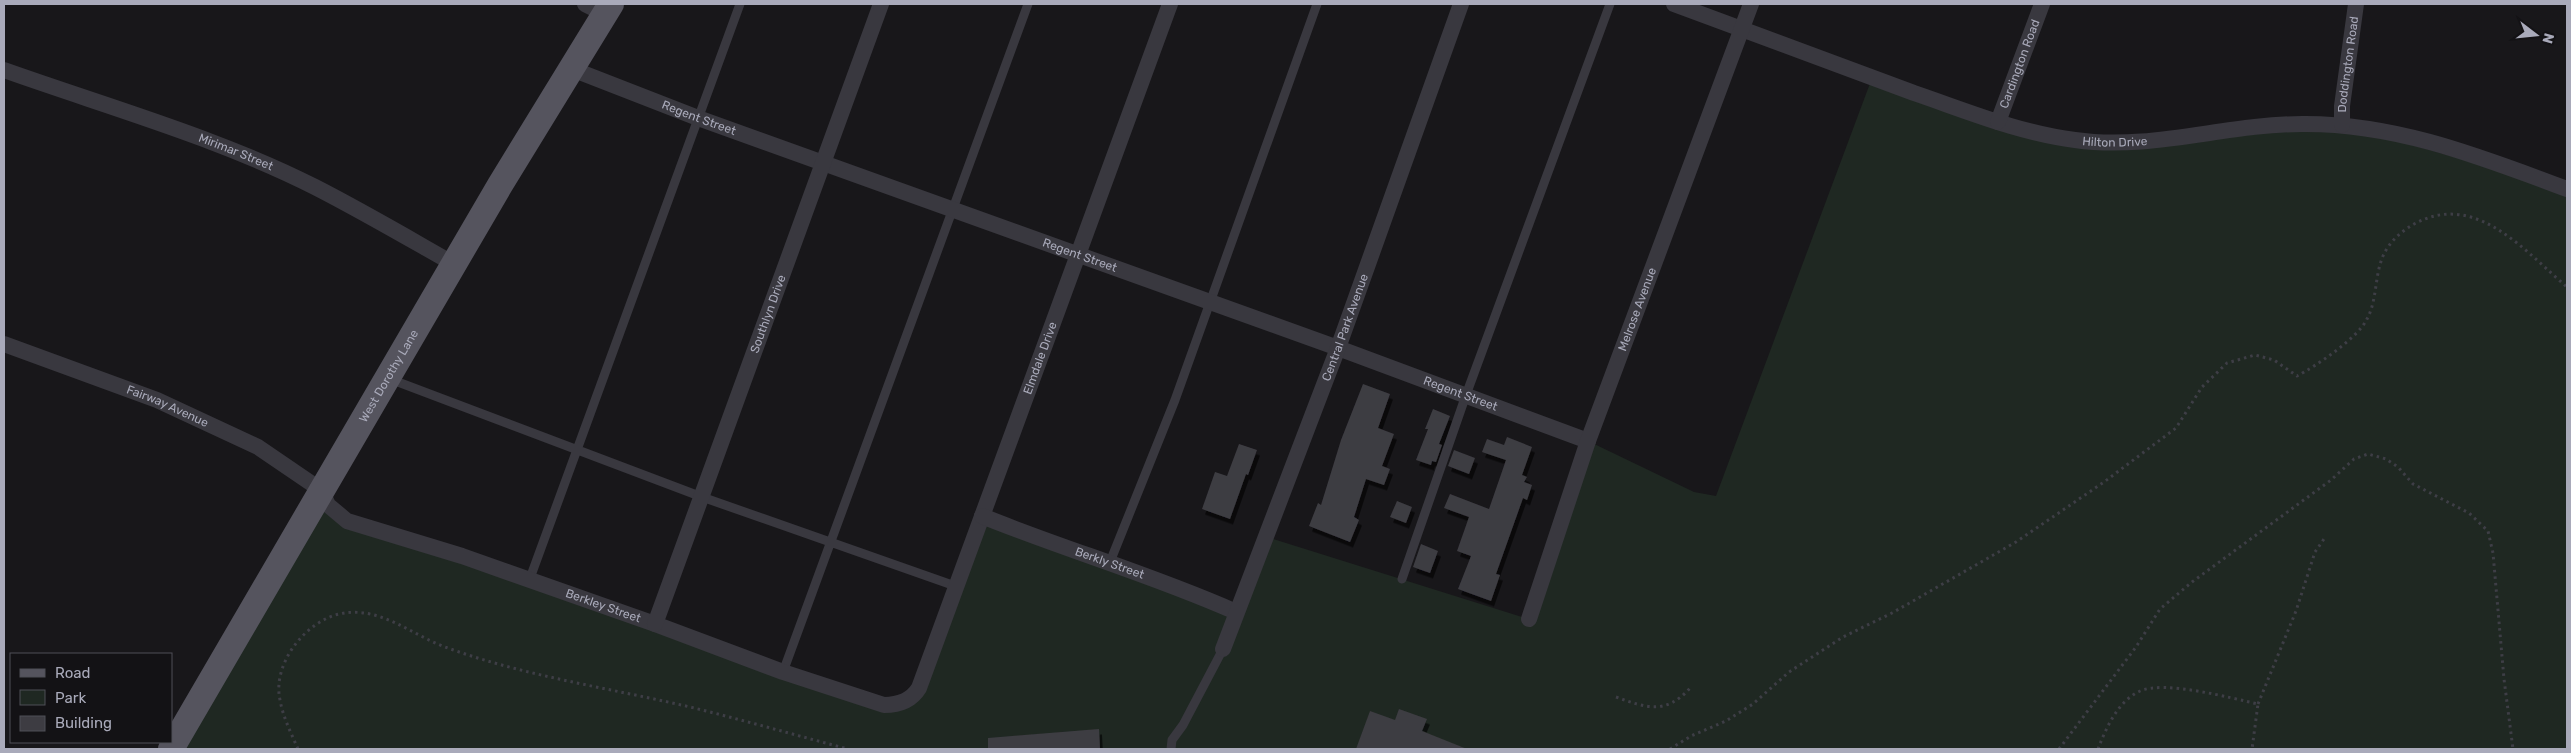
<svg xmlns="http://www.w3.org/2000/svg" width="2571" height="753" font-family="Rubik,sans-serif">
	<defs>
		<filter id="shadow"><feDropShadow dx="3" dy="5.5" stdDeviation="0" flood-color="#0009"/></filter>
	</defs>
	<rect width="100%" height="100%" fill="#18171a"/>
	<path fill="#1f2822" d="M 1872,78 L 2078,141 L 2342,125 L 2567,189 L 2567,749 L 171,749 L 321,490 L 336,514 L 884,705 L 908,700 L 982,516 L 1235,612 L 1267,537 L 1528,619 L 1588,441 L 1694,492 L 1716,496 Z"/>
	<path fill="#3d3c42" filter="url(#shadow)" d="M 1363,384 L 1390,394 L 1378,428 L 1394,434 L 1382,466 L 1390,469 L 1384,485 L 1366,479 L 1354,517 L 1359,520 L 1350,542 L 1309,526 L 1318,503 L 1321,505 L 1341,440 Z
		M 1433,409 L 1450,416 L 1439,444 L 1442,445 L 1436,462 L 1432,461 L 1431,465 L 1416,460 L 1428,429 L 1425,429 Z
		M 1507,437 L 1532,447 L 1522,475 L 1527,477 L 1524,482 L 1532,485 L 1527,500 L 1523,498 L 1496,574 L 1500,575 L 1491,601 L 1458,589 L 1471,556 L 1457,551 L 1469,517 L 1444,508 L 1450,494 L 1489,509 L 1506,460 L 1482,452 L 1487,439 L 1504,445 Z
		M 1239,444 L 1257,450 L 1248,475 L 1246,474 L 1230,519 L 1202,509 L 1215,472 L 1227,476 Z
		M 1454,450 L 1475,458 L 1469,474 L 1448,466 Z
		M 1397,501 L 1412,507 L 1406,523 L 1390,517 Z
		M 1421,544 L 1438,551 L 1430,573 L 1413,567 Z
		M 1399,709 L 1427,719 L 1422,731 L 1467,749 L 1356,749 L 1370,711 L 1395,720 Z
		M 1099,729 L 1100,749 L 988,749 L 988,738 Z"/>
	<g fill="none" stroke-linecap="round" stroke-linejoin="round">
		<path stroke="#3e3e46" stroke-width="3" stroke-dasharray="2.5 4" stroke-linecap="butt" d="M 1616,697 C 1646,708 1666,715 1690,688
			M 2258,704 L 2296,611 L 2315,552 L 2324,539
			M 298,749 C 291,733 283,717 280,700 C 272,664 305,622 339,614 C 379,605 410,634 445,647 C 524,676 609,688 690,707 C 743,720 795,735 848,749
			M 1670,749 L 1691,736 L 1726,721 L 1753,704 L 1789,672 L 1843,637 L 1892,613 L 2016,542 L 2104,482 L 2176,428 L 2202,387 L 2227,363 L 2255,355 L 2274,360 L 2297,376 C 2316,366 2358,338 2367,319 C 2378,299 2374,272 2385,252 C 2393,237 2409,225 2425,219 C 2481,197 2528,254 2567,287
			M 2059,749 L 2136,647 L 2160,609 L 2192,582 L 2331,480 L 2354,459 L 2368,454 L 2386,459 L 2398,467 L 2413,484 L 2469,513 L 2488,531 L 2493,553 L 2504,679 L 2513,749
			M 2098,749 C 2106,728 2118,701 2140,691 C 2164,680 2231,698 2258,704 L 2252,749"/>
		<path stroke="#39383f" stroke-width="9" d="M 390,379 L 702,497 L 958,587
			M 1110,562 L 1175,400 L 1317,4
			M 1402,579 L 1466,395 L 1610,4
			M 529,581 L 740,4
			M 783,672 L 1028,4
			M 1171,749 L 1172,740 L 1183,725 L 1223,649"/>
		<g stroke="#39383f" stroke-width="16">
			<path d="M 585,4 L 605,14"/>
			<path id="s1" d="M 1674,4 C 1754,34 1834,64 1914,93 C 1967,111 2019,133 2075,140 C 2151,151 2226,124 2302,124 C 2396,123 2481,157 2567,189"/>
			<path id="s2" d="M 572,69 L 698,118 L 1338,348 L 1588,441"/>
			<path id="s3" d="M 4,70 C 108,107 216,137 315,187 C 362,211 408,238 454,264"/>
			<path id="s4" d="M 1998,122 L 2042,4"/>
			<path id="s5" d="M 2342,125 L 2342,106 L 2356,4"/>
			<path id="s6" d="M 4,344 L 157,400 L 258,447 L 321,490 L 328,505 L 347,521 L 462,556 L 655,624 L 783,672 L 884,705 C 899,705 911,701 919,688 L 1170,4"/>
			<path id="s7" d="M 982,516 C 1066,550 1153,575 1236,612"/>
			<path id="s8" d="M 1529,619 L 1588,441 L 1751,4"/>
			<path id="s9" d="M 655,624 L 881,4"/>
			<path id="s10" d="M 1223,649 L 1338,348 L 1461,4"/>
		</g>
		<path stroke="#55545e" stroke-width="26" id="s11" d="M 171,749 L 500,185 L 611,4"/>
	</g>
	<g text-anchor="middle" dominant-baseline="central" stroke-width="4" stroke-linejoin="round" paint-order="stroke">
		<g font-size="12" fill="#a9aaba" stroke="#131215">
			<text stroke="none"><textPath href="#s4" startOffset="62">Cardington Road</textPath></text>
			<text stroke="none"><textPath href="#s5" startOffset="61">Doddington Road</textPath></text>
			<text stroke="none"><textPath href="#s2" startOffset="136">Regent Street</textPath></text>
			<text stroke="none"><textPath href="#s1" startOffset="464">Hilton Drive</textPath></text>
			<text stroke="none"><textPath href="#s3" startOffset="246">Mirimar Street</textPath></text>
			<text stroke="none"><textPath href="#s2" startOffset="541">Regent Street</textPath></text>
			<text stroke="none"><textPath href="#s8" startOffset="328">Melrose Avenue</textPath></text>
			<text stroke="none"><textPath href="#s9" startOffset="330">Southlyn Drive</textPath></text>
			<text stroke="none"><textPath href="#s10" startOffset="344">Central Park Avenue</textPath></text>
			<text stroke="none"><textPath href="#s6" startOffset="1352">Elmdale Drive</textPath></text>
			<text stroke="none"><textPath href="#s11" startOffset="432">West Dorothy Lane</textPath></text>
			<text stroke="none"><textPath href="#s2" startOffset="946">Regent Street</textPath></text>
			<text stroke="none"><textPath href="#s6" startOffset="175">Fairway Avenue</textPath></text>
			<text stroke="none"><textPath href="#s7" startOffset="136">Berkly Street</textPath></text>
			<text stroke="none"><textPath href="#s6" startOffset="662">Berkley Street</textPath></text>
		</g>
	</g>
	<rect width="2571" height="753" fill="none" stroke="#a9aaba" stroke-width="10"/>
	<rect x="10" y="653" width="162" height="90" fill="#131215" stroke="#4f4f57"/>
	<rect x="20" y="669" width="25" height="8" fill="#55545e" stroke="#4f4f57"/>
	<text x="55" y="678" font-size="15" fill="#a9aaba">Road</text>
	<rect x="20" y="690" width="25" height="15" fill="#1f2822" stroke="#4f4f57"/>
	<text x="55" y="703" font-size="15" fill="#a9aaba">Park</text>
	<rect x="20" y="716" width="25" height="15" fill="#3d3c42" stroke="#4f4f57"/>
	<text x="55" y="728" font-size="15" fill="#a9aaba">Building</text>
	<g transform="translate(2536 35) rotate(106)" stroke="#131215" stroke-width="4" paint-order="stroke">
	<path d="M0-4L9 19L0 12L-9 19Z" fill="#a9aaba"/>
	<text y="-8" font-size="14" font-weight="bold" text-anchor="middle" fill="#a9aaba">N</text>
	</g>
</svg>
